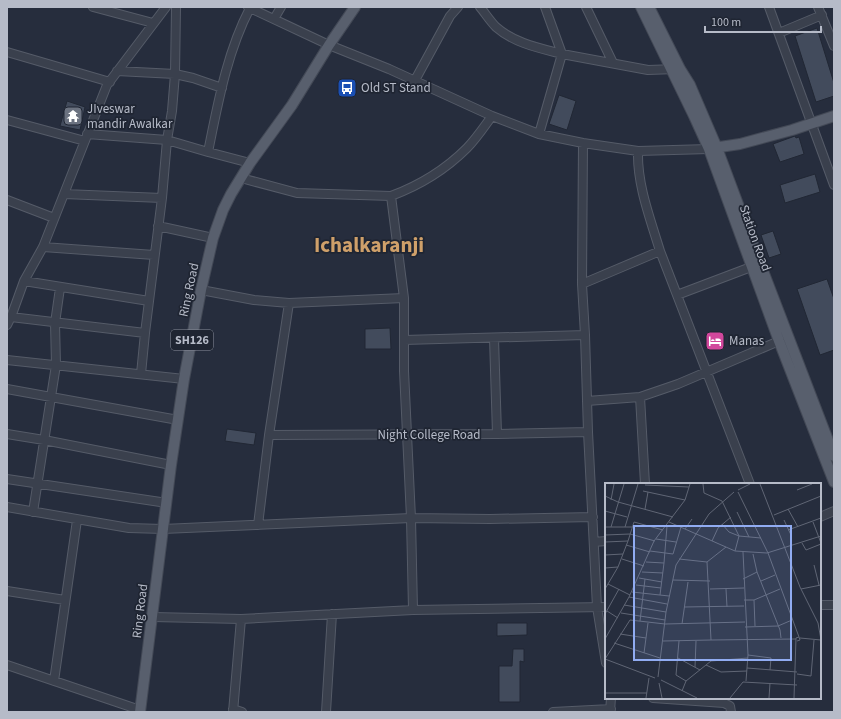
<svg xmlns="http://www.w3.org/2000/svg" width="841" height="719" font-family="'Source Sans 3',sans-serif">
	<rect width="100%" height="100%" fill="#262d3d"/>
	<path fill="#424b5c" stroke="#212734" d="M 817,28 L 834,83 L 834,96 L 816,102 L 795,36 Z
		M 559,95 L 576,101 L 567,130 L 549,124 Z
		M 67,101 L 85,107 L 80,130 L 60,126 Z
		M 795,136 L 796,138 L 799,137 L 804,154 L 780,162 L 773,144 Z
		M 815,174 L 820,192 L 785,203 L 780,185 Z
		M 773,231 L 781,254 L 769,258 L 761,235 Z
		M 827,279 L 834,299 L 834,350 L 820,355 L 797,289 Z
		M 390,328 L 391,349 L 365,349 L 365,329 Z
		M 227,429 L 256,433 L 254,445 L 225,441 Z
		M 497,623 L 527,623 L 527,635 L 497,636 Z
		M 513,649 L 524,649 L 524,662 L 520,661 L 520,702 L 499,702 L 499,666 L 512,666 Z"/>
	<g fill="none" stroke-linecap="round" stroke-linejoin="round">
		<g stroke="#555b68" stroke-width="10">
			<path id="minor" d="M 93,7 L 153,23
				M 248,7 L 329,45 L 389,69 L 492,116 L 539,134 L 583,143 L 638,151 L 709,149
				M 480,7 C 485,13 490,21 496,27 C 514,43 539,48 562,54 L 539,134
				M 545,7 L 562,54 L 648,70 L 676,69
				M 586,7 L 613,63
				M 769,7 L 834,185
				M 818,7 L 834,46
				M 274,19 L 281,7
				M 779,33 L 822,15
				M 7,52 L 110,82
				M 117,71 L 175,74 L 193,78 L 222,88
				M 414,82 L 450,16 L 458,7
				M 492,116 C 484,127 476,139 467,148 C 446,169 418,186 391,196 L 404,298 L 404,371 L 411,518 L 413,610 L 606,607
				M 7,120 L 85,141
				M 87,134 L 167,140 L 208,152 C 218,103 227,52 250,8
				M 583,143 L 582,284 L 585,335 L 588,432 L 597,607 L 606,663
				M 208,152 L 250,163
				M 241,178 L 297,193 L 391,196
				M 64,194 L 162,198 L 167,140 L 172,111 L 175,74 L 176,7
				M 7,200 L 54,218
				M 158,226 L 213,238
				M 43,247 L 154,255
				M 660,251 L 750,484
				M 24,281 L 149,301
				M 582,284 L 660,251 C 650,218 637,185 638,151
				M 201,290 L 254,300 L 289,303 L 404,298
				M 677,295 L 751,267
				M 11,317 L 145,333
				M 7,325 L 11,317 L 24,281 L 43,247 L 107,85 L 166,7
				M 494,338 L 497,434
				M 404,340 L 585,335
				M 7,360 L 184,379
				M 141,374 L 145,333 L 162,198
				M 7,389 L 178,420
				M 640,397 L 645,484
				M 587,401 L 640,397 L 678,384 L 779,341
				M 7,434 L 44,440 L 171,465
				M 269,435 L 497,434 L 588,432
				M 7,479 L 167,503
				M 7,507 L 129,528 L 163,529 L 411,518 L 490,519 L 593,517
				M 33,512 L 56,365 L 55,323 L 60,288
				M 820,517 L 834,511
				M 258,525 L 269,435 L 289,303
				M 594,542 L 606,541
				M 7,591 L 65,600
				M 820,605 L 834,605
				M 153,617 L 241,619 L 413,610
				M 7,665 L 140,710
				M 54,681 L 77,520
				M 653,698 L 724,703 L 730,706 L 731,712
				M 233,709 L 242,712
				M 233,712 L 241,619
				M 326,712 L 332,614
				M 553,712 L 611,709
				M 610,712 L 611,698"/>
		</g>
		<g stroke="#434956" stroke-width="12">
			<path id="major" d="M 641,7 L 694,116 L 709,149 L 779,341 L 834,482
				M 649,7 L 680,69 L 690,85 L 717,148 L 760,263 L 834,456
				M 713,148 L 740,144 L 792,130 L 834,116
				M 140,712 L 171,465 L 184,379 L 201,290 L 213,238 L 223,210 L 231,194 L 250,163 L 292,105 L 329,45 L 355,7"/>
		</g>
		<use href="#minor" stroke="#3a404d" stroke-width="8"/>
		<use href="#major" stroke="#585f6d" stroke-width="10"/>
	</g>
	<defs>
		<g id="bus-square" transform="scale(1)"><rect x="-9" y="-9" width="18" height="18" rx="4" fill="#1a4fb4" stroke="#1f2532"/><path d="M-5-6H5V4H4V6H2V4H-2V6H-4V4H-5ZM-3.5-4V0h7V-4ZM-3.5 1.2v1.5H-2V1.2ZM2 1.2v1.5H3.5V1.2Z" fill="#fff"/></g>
		<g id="temple-square" transform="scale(1)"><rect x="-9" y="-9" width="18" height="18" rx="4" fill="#6b7280" stroke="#1f2532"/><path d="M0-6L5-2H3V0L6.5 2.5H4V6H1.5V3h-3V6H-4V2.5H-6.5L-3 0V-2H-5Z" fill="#fff"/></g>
		<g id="hotel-square" transform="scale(1)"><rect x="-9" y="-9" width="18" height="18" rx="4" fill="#d1479c" stroke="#1f2532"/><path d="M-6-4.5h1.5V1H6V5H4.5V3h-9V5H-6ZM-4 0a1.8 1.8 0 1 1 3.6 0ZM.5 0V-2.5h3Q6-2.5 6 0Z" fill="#fff"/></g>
	</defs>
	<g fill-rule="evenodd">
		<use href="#bus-square" x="347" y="88"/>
		<use href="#temple-square" x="73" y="116"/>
		<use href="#hotel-square" x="715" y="341"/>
	</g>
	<g text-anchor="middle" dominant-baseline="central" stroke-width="3.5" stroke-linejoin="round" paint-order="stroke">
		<rect fill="#1f2532" stroke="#898e9b" stroke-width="1" x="171" y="330" width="42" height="20" rx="3"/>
		<g font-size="12" font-weight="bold" fill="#b6bbc8">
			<text x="192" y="340">SH126</text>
		</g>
		<g font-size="13" fill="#b6bbc8" stroke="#1f2532" text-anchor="start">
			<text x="361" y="88">Old ST Stand</text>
			<text x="87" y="109">JIveswar<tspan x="87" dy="15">mandir Awalkar</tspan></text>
			<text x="729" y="341">Manas</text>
		</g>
		<g font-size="13" fill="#b6bbc8" stroke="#1f2532">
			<text transform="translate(755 238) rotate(70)">Station Road</text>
			<text transform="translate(189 290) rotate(-78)">Ring Road</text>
			<text x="429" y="435">Night College Road</text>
			<text transform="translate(140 611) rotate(-83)">Ring Road</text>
		</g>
		<g font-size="21" font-weight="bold" fill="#cfa06a" stroke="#1f2532">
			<text x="369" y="245">Ichalkaranji</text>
		</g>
	</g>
	<g transform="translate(605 483)">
		<rect width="216" height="216" fill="#262d3d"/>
		<path fill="none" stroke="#606675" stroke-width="1" d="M 98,1 L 99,10 L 117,18 L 134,53 L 156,55M 155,1 L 195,104 L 213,140 L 216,157M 40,2 L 84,4M 133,7 L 145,1M 192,7 L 207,1M 38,8 L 80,17M 133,9 L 163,70 L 194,154M 0,13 L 13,19 L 68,34M 6,17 L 9,1M 40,26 L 43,9M 183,26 L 193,44M 0,28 L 22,34M 132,29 L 144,54M 169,32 L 216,13M 179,37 L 186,52M 64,39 L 130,68 L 162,70M 208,39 L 216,60M 117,41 L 124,49 L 134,53 L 130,68M 0,44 L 27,44M 6,44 L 19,1M 20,44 L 33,1M 80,46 L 87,36M 183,47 L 216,35M 0,52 L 25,51 L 50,58M 51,56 L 71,59M 23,58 L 29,39 L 58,47M 107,58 L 113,45 L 126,34M 0,59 L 23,58 L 13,84 L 0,106M 197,60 L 201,67 L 216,61M 21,62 L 45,69M 121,64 L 102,79 L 106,157 L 191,156M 45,68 L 68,71 L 76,44M 138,69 L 143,172 L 141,198M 162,70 L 216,53M 0,72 L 18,71M 17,76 L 39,83M 74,76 L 102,79M 41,79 L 59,80 L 62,43M 209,82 L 214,102M 0,85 L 13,84M 37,89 L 58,90M 152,89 L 175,147 L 176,155M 34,95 L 57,99M 138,96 L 152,89 L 148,71M 68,97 L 105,98M 156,98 L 170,92M 3,101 L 25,112M 31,102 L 56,105M 105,106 L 139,105M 121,106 L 122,124M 196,106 L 216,102M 27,109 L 64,113M 55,112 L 59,80M 24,114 L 49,58 L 80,17 L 85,1M 139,117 L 149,117 L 175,106M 149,117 L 150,143M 19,122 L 61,129M 79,124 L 139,123M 2,128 L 13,135M 16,130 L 60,137M 0,131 L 14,106M 35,138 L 40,96M 77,141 L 83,99M 140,144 L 173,143 L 187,137M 15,151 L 41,155M 195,155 L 216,157M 0,156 L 24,114 L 62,121M 58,158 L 106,157M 74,158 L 71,192 L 81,198M 9,160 L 55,175M 39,170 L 43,140M 143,172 L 166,175 L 165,187M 73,175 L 95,187M 0,176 L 25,137 L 60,141 L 140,139M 0,176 L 50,195M 101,182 L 116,189 L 142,188M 90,184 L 91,158M 142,185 L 192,189M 192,191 L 206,193 L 209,157M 53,194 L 61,129 L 71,82 L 104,31 L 129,9M 56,197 L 92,215M 54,200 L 57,215M 77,208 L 81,198 L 106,178 L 143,175M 0,210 L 42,210M 41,215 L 44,195M 125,215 L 138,199 L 192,202M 164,215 L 165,200M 189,215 L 191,155 L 194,154 L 195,157 L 192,158"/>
		<path fill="#91acf2" fill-opacity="0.15" stroke="#91acf2" stroke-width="2" d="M 29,43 L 186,43 L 186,177 L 29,177 Z"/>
		<rect width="216" height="216" fill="none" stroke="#b6bbc8" stroke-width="2"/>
	</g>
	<rect width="841" height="719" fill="none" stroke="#b6bbc8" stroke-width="16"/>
	<path d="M705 26v6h116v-6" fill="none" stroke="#b6bbc8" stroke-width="2"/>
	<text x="711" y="26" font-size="12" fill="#b6bbc8" stroke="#1f2532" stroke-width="3" paint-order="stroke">100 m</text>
</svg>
